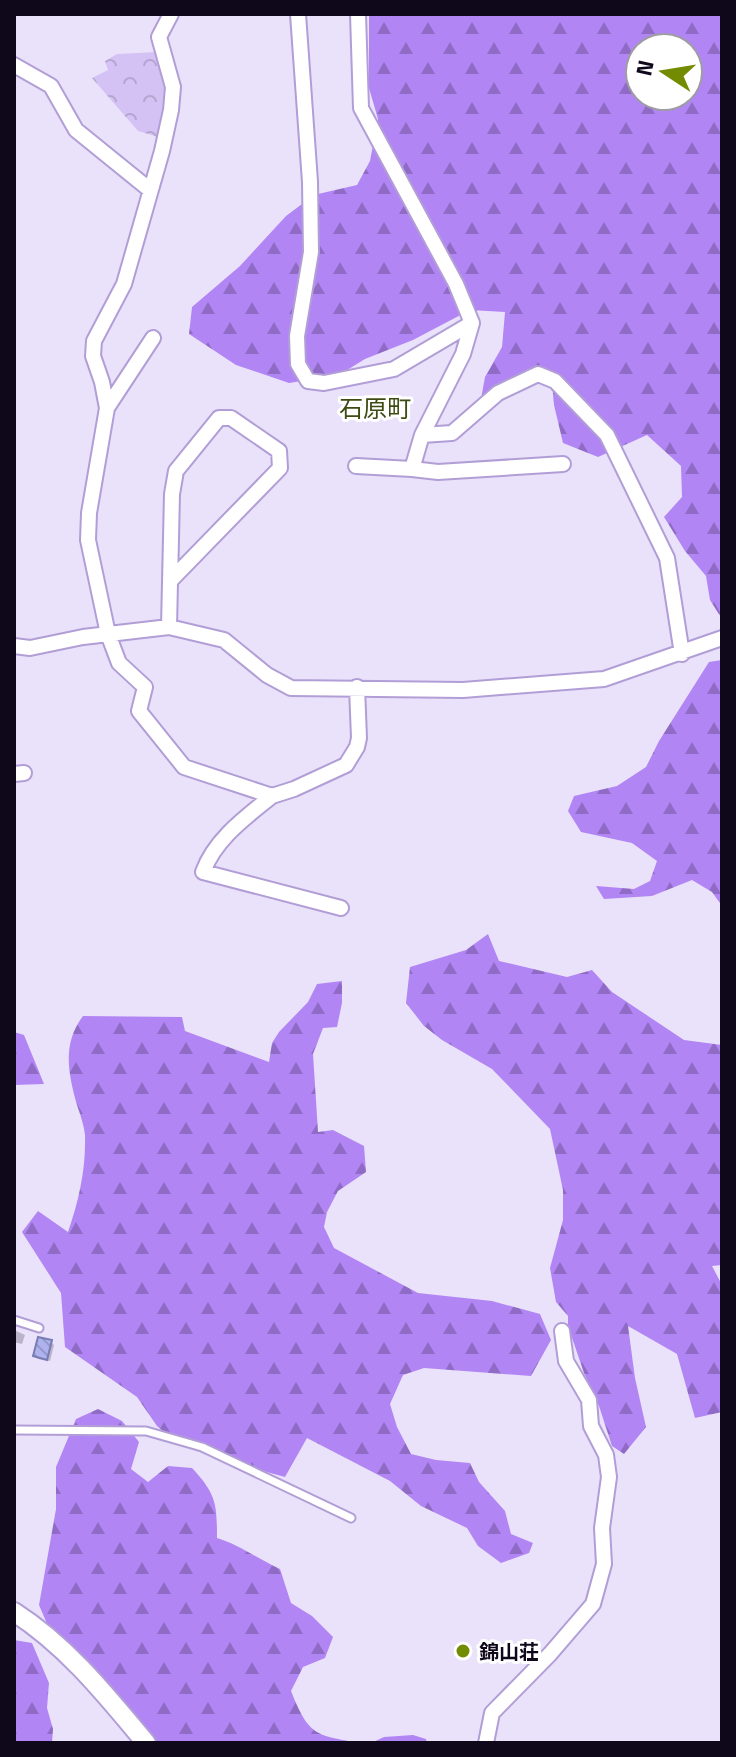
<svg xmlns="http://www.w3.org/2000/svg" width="736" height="1757" font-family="'Titillium Web','Noto Sans JP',sans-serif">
	<defs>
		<pattern id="forest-firs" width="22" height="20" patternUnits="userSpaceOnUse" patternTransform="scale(2)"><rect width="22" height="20" fill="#b285f4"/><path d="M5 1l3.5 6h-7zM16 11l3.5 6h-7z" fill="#8f6bc5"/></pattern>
		<pattern id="park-crowns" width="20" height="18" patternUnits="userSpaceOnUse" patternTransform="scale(2)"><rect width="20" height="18" fill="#d4c2f5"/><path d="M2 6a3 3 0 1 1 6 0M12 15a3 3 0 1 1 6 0" fill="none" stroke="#b5a5d1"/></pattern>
		<pattern id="building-back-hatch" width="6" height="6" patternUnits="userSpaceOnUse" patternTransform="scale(2)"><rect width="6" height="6" fill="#afb3ed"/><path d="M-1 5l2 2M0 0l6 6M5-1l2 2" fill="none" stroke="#9598cb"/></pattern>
	</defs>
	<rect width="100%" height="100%" fill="#eae2fa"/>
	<path fill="url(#forest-firs)" fill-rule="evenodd" d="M 369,14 L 722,14 L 722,619 L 710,600 L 706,576 L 685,551 L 664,517 L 682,497 L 681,466 L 647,435 L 598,457 L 563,443 L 554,405 L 552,384 L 514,381 L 481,399 L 485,377 L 502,347 L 505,312 L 470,310 L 413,340 L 365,359 L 339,375 L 289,383 L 236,365 L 189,334 L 192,307 L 240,266 L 286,216 L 302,204 L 318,194 L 357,185 L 370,161 L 378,119 L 369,88 ZM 640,48 L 688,48 L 688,96 L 640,96 Z
		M 722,660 L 722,906 L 712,892 L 692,880 L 652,896 L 604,899 L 596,886 L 634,889 L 650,881 L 657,861 L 632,843 L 581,832 L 568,811 L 574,796 L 617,786 L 646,767 L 659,741 L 709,662 Z
		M 488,934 L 499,961 L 567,977 L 592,970 L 612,992 L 684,1040 L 722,1045 L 722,1265 L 712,1266 L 722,1285 L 722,1412 L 695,1418 L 677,1354 L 628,1326 L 635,1378 L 646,1427 L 624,1454 L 612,1446 L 599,1406 L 584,1373 L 568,1326 L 568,1316 L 556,1302 L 550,1268 L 563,1220 L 563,1190 L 550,1129 L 492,1069 L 442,1040 L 424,1026 L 406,1003 L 410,967 L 466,950 Z
		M 342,981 L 342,1003 L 337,1027 L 323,1028 L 313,1054 L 318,1132 L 333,1130 L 364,1146 L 366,1172 L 338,1191 L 327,1212 L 324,1227 L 334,1248 L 418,1293 L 492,1301 L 540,1314 L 551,1340 L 531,1376 L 424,1368 L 403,1375 L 390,1404 L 397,1427 L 411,1454 L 436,1460 L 470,1463 L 479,1482 L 505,1511 L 511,1534 L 533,1543 L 529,1553 L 501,1563 L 478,1546 L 467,1528 L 421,1506 L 390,1481 L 307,1438 L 285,1477 L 215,1458 L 175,1442 L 157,1426 L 137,1397 L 65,1347 L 61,1293 L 22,1232 L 38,1211 L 68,1232 C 79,1200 86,1169 85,1135 C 84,1125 80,1114 77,1105 C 68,1073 62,1044 83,1016 L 182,1017 L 185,1031 L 269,1062 L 272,1043 L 279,1032 L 308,1002 L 317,984 Z
		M 14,1032 L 24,1035 L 44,1084 L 14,1085 Z
		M 98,1409 L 122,1421 L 139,1442 L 131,1469 L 148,1482 L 168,1466 L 192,1468 C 216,1494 217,1503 217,1538 C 240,1545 258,1559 280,1569 L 291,1603 L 312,1616 L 333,1637 L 325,1658 L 303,1667 L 291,1691 C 309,1736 315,1735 360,1743 L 156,1743 L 94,1668 L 48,1626 L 39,1605 L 56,1509 L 56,1467 L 76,1419 Z
		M 14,1640 L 32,1643 L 49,1683 L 47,1708 L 53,1729 L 52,1743 L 17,1743 L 14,1735 Z
		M 413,1735 L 426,1739 L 427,1743 L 371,1743 L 384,1737 Z"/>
	<path fill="url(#park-crowns)" d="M 158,52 L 169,89 L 158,137 L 138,131 L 92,78 L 108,70 L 105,61 L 117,54 Z"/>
	<path fill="#0003" d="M 14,1330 L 25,1335 L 22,1344 L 14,1342 Z
		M 51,1342 L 54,1345 L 50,1361 L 38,1359 L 35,1356 Z"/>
	<path fill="url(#building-back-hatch)" stroke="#797cb3" stroke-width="2" d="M 38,1337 L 52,1340 L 47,1360 L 33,1356 Z"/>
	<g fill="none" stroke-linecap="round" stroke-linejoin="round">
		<g stroke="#b29ed6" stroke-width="11">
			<path id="service" d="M 14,1320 L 39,1328
				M 14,1430 L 146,1431 L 202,1447 L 351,1518"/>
		</g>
		<g stroke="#b29ed6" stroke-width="18">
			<path id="minor" d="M 171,14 L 159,37 L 173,87 L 171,110 L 162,151 L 124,284 L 94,341 L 93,356 L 102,382 L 107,408 L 89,513 L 88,540 L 108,634 L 119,663 L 145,687 L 139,711 L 184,767 L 272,796 L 294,789 L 346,765 L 357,747 L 359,738 L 357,687
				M 298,14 L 310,182 L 311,252 L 297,336 L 298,364 L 308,381 L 324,383 L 394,369 L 472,323
				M 358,14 L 361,108 L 456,284 L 472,323 L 463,354 L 422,435 L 452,433 L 498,393 L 538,374 L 555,381 L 607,435 L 667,558 L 682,654
				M 14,65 L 51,86 L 76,130 L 150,190
				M 107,408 L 153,338
				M 422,435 L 412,469 L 438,472 L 563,464
				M 356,466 L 412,469
				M 169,627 L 172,494 L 176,471 L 219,418 L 231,418 L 279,451 L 280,468 L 172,579
				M 14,646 L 30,648 L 83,637 L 169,627 L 224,640 L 267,675 L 291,688 L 463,690 L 604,679 L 722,638
				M 14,774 L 24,773
				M 272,796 C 246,817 215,839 203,872 L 341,908
				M 486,1743 L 492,1713 L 550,1654 L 593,1604 L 604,1564 L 602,1528 L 609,1477 L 606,1455 L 591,1426 L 589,1400 L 566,1361 L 562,1331"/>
		</g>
		<g stroke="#b29ed6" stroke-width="22">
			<path id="tertiary" d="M 14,1612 C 67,1646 106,1695 146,1743"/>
		</g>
		<use href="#service" stroke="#fff" stroke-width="7"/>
		<use href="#minor" stroke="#fff" stroke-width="14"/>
		<use href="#tertiary" stroke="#fff" stroke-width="18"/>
	</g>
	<circle fill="#738b00" stroke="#fff" stroke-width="3" cx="463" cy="1651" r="8"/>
	<g text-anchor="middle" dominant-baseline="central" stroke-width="6" stroke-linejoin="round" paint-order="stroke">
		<g font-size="20" font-weight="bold" fill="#0f071a" stroke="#fff" text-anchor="start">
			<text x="479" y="1651">錦山荘</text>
		</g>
		<g font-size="24" fill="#3e4b12" stroke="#fff">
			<text x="375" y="408">石原町</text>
		</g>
	</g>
	<rect width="736" height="1757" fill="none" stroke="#0f071a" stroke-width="32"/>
	<g transform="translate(664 72) rotate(282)"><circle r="38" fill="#ffffff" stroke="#9f9ca3" stroke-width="2"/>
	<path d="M0-6L14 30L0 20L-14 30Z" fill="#738b00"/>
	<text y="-12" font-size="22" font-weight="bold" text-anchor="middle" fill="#0f071a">N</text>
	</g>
</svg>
